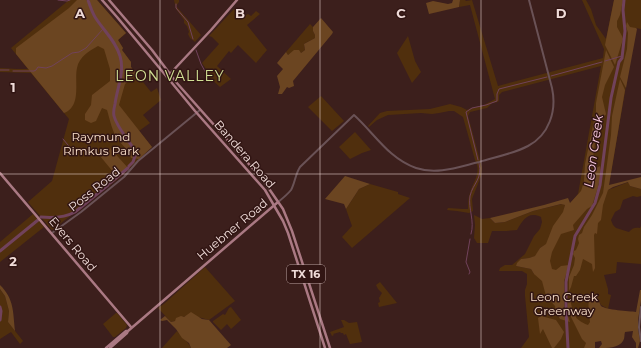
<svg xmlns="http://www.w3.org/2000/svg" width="641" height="348" font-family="Montserrat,sans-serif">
	<rect width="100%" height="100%" fill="#3c1f1c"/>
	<path fill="#502f0d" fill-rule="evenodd" d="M 69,0 L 97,0 L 126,33 L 118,40 L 123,48 L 122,50 L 131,62 L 131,67 L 151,92 L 157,88 L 161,100 L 143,115 L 150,123 L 139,131 L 152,147 L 119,178 L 52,230 L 28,202 L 52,181 L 69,119 L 31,73 L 0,72 L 0,68 L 17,69 L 28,69 L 11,48 Z
		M 174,0 L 179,0 L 179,2 L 176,6 L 201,35 L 195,42 L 190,38 L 188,34 L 189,32 L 187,26 L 184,23 L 184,20 L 176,9 Z
		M 460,0 L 465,0 L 466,1 L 472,0 L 498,86 L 603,58 L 604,49 L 582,0 L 586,0 L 591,9 L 596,25 L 606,39 L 614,0 L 641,0 L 641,29 L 636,28 L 608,190 L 626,183 L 629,182 L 630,186 L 641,189 L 641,196 L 637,197 L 633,196 L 623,200 L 620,209 L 615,212 L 611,220 L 613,225 L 616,228 C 621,229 624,231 629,232 C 632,228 635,227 640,228 L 641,226 L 641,264 L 617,262 L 616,273 L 604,275 L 608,289 L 608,294 L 611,295 L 608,309 L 601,305 L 597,297 L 593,292 L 591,295 L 592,326 L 589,348 L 521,348 L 529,337 L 525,296 L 525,290 L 527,284 L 527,274 L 522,271 L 499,271 L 500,268 L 505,265 L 512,265 L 525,254 L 534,236 L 540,229 L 542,222 L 541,217 C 528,211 523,220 517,230 L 506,231 L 492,231 L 488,243 L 477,243 L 474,238 L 475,225 L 474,215 L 482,219 L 490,218 L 495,223 L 505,222 L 533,211 L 562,204 L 565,205 L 564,211 L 578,194 L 601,66 L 502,92 L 499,95 L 499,100 L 498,102 L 492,103 L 487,108 L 470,112 L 468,116 L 482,168 L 481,176 L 472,199 L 473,211 L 469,213 L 457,211 L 447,210 L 448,208 L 463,209 L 468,209 C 468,204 468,198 470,193 C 473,182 482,172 475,160 L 463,117 L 454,111 L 449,111 L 439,113 L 432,114 L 421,113 L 388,115 L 377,120 L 369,127 L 368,126 L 380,113 L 387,111 L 430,109 L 450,104 L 461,107 L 467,110 L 471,108 L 484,105 L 495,99 L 470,5 L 459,7 ZM 545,245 L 534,274 L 531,269 L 516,266 L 521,259 L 529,258 L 536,256 L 540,248 Z
		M 234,9 L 236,10 L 235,12 L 236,13 L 240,10 L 246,15 L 248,14 L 251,16 L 256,11 L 260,14 L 247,25 L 267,50 L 256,63 L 238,45 L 231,53 L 229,51 L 217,66 L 231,79 L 220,87 L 210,78 L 208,72 L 202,63 L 219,44 L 212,37 L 209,36 Z
		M 310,24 L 313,27 L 313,31 L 315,35 L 315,38 L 304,44 L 305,50 L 301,53 L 294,51 L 288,55 L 286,52 Z
		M 408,36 L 415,61 L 421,72 L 412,83 L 397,53 Z
		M 321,96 L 344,121 L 332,131 L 308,107 Z
		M 355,132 L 371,150 L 362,153 L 350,159 L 339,147 Z
		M 370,184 L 398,192 L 398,194 L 410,198 L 352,248 L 342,237 L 352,226 L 346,209 L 359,189 Z
		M 33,214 L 44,227 L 0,262 L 0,242 Z
		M 205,267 L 235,301 L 209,320 C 201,318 192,314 183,317 C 179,319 176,321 171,322 L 158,308 L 165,303 Z
		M 380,282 L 397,303 L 379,307 L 378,303 L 380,302 L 379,298 L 382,293 L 378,289 L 376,285 Z
		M 0,289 L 5,296 L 9,311 L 8,322 L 23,341 L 20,344 L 11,332 L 0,339 Z
		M 231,307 L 241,320 L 231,329 L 227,324 L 221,330 L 213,322 L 213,321 L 223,314 L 225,315 L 229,308 Z
		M 116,313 L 117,313 L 127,325 L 126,328 L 115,337 L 113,337 L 103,324 Z
		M 341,320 L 344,320 L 349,323 L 357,322 L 362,342 L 350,344 L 346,334 L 344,335 L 343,333 L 341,333 L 340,332 L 333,334 L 334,335 L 332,336 L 330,332 L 344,327 Z
		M 177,331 C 182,337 188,341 191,348 L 162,348 Z"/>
	<path fill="#6b4521" d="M 77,0 L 86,0 L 90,3 L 90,0 L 97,0 L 126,33 L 118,40 L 123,48 L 122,50 L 131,62 L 131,67 L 137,74 L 125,84 L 119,105 L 152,147 L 139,159 L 131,158 C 129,150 123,146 118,140 C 112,131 110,120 107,110 L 102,108 L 96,121 L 91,123 L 85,120 L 85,114 L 91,105 L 92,95 L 110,81 L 110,69 L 104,49 L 98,46 C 89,51 79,57 77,68 C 74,82 82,106 64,113 L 16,54 L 16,48 L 69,8 Z
		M 453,0 L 460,0 L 459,7 L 429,14 L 426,3 L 433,1 L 448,4 L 452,3 Z
		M 614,0 L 623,0 L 620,15 L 617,21 L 617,27 L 622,36 L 623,39 L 615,65 L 605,45 Z
		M 321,18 L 333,32 L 332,34 L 293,81 L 294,86 L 289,88 L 287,87 L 282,94 L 278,94 L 280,87 L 277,76 L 283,69 L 277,63 L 286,52 L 288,55 L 294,50 L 299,50 L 301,53 L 305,50 L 304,44 L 315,38 L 315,35 L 313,31 L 313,27 Z
		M 627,22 L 630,27 L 636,28 L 637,29 L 626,88 L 620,77 L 627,49 L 628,33 L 626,26 Z
		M 606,50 L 614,67 L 605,85 L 602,97 L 606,114 L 600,124 L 600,131 L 595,143 L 591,170 L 593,170 L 600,166 L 601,172 L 598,187 L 592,206 L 587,209 L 573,225 L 574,230 L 561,234 L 552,252 L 550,261 L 552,269 L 556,270 L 561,266 L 569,265 L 564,281 L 564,315 L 568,316 L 570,322 L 560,319 L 556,312 L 555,306 L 546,296 L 542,281 L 534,274 L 531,269 L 516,266 L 517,263 L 521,259 L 529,258 L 535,256 L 540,248 L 546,244 L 553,226 L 563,212 L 565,205 L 561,204 L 533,211 L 505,222 L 495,223 L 490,218 L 544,205 L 568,198 L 570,203 L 581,191 L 582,188 L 584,181 L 585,164 L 596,111 L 596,103 Z
		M 620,79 L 625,90 L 609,185 L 641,177 L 641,189 L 630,186 L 628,182 L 613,187 L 608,190 L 603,205 L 601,220 L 598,223 L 597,234 L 595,233 L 594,235 L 595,268 L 593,272 L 592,264 L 583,259 L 580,270 L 576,276 L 574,276 L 571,287 L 569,291 L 569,277 L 574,265 L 575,258 L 573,254 L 574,251 L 576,250 L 579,243 L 578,239 L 579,235 L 582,233 L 584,227 L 592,215 L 603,193 L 611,135 L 612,116 Z
		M 110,148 L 129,169 L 112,183 L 108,178 L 114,173 L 100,156 L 99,154 L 101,153 L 106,155 Z
		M 345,176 L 370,184 L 359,189 L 346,209 L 344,204 L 325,199 Z
		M 0,285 C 14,299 13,311 15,331 L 8,322 L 9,311 L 5,296 L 0,289 Z
		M 640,290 L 641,290 L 641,301 L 638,320 L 638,329 L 640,341 L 638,348 L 636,348 L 636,343 L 632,337 L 633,331 L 625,332 C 624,335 625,338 623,341 C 619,348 607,348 599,348 L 602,344 L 601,341 L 595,342 L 595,348 L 584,348 L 586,343 L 582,339 L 567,309 L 568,302 L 570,300 C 574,314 573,319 588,325 L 590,322 C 589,309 586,303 593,292 C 595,293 596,295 597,297 C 599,299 599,303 601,306 C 606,310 629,311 636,312 Z
		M 191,312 L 202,319 L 209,320 L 231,345 L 227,348 L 191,348 L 189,343 L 182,338 L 176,329 L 167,320 L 162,321 L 160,320 L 165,316 L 171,322 L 175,321 L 176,318 L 181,316 L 184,317 Z
		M 541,316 L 556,320 L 564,332 L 561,339 L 554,348 L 552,348 L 543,329 L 540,334 L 538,318 Z"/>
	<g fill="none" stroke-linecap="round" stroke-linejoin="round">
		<path stroke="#71425b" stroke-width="1" d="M 58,0 L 67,1 L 70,0
			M 176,4 L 176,8 L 188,22 L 193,39
			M 196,50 L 201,64 L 207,75
			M 605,61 L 622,56
			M 0,70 L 9,70
			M 13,71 L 34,71 L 36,70 L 38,67 L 46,68 L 52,66 L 72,53 L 79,52 L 86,48 L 103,29
			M 551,76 L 602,62
			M 63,139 L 73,151
			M 478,160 L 466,112 L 472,108 L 486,105 L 497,101 L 497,94 L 499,89 L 547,77
			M 471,234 C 475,221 468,209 470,196 C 473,183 483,179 479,163
			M 469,274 L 470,272 L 466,262 L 470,239"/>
		<path stroke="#71425b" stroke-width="3" d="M 88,0 C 90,6 92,12 95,17 C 103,30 116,41 120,56 C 125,72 117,88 115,104 C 114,108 113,112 114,116 C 117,128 130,141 136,153 L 133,162 L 129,166
			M 110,183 L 128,168
			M 41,217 C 52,218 66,217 75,212 L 108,185
			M 0,251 L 38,220
			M 0,307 L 1,311 L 0,320
			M 568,348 L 566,311 L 566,282 L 575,236 L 595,203 L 600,185 L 611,98 L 619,62 L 622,58 L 625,31 L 623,10 L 624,0"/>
		<path stroke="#6a5256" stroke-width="2" d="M 278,202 C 283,198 287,195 291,190 C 295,183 295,175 300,167 L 354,115 C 374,133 389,159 416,168 C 437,175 458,167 479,162 C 495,157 513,154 528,146 C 549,135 557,111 552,88 L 529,0
			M 52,233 L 81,212 L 124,177 L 138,161 L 200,110
			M 641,307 L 639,327 L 641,341"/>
		<path stroke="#aa7983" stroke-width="2.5" d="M 102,0 L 117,17 L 167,77 L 195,111 L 265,190 L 283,221 L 288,233 L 325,348
			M 109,0 L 152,50 L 176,82 L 191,99 L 263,180 L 283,209 L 292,231 L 330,348
			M 167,77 L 211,30 L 237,0
			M 0,173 L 131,327
			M 106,348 L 126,331 L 128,331 L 278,202
			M 110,348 L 127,333 L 128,331"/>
	</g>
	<path fill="none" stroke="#f0dcd9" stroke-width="1" stroke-opacity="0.55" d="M 160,0 L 160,348M 320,0 L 320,348M 481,0 L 481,348M 0,174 L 641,174"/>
	<g text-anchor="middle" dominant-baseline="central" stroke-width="3" stroke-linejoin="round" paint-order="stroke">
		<rect fill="#311513" stroke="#b7a09e" stroke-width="1" x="287" y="265" width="38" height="18" rx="3"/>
		<g font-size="11" font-weight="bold" fill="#f0dcd9">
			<text x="306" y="274">TX 16</text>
		</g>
		<g font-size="12" fill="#f9dfc9" stroke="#311513">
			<text x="101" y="136">Raymund<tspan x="101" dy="14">Rimkus Park</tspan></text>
			<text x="564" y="296">Leon Creek<tspan x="564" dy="14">Greenway</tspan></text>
		</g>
		<g font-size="12" fill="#f0dcd9" stroke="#311513">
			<text transform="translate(245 154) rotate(49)">Bandera Road</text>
			<text transform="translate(94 189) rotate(-39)">Poss Road</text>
			<text transform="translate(232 229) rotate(-40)">Huebner Road</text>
			<text transform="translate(73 244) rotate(50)">Evers Road</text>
		</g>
		<g font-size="13" font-style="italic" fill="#fdcde4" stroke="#311513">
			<text transform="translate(593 151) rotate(-82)">Leon Creek</text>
		</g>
		<g font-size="14" letter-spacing="1" fill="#d2e195" stroke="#311513">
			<text x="170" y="76">LEON VALLEY</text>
		</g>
	</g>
	<g font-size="13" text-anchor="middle" font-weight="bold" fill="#f0dcd9" stroke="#311513" stroke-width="3" stroke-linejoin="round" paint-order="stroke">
		<text x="80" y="18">A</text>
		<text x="240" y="18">B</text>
		<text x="401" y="18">C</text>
		<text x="561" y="18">D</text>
		<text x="13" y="92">1</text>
		<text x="13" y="266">2</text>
	</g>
</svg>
